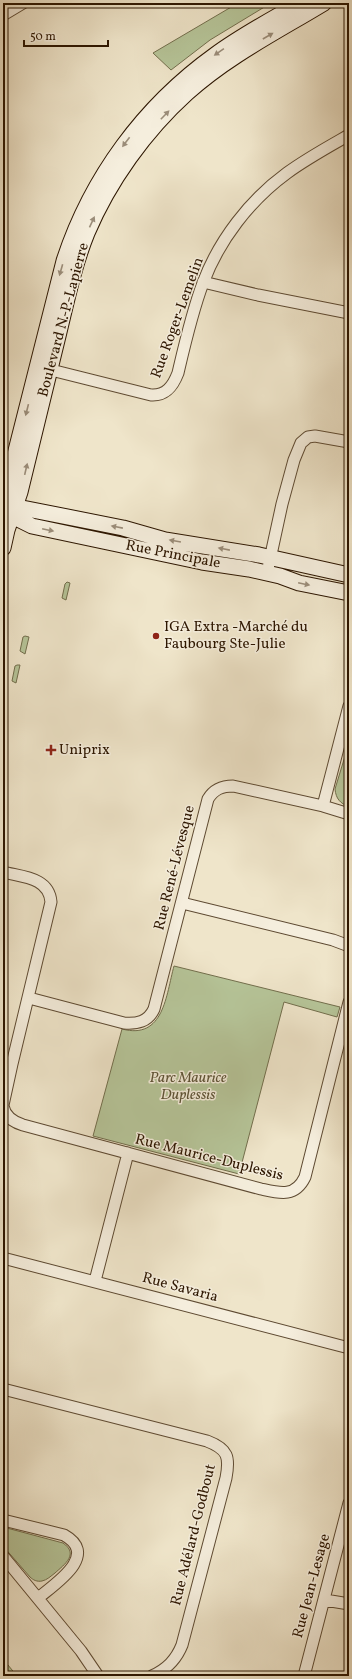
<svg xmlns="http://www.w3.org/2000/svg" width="352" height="1679" font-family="Vollkorn,serif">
	<rect width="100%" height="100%" fill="#efe5ca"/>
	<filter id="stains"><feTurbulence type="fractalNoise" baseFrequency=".005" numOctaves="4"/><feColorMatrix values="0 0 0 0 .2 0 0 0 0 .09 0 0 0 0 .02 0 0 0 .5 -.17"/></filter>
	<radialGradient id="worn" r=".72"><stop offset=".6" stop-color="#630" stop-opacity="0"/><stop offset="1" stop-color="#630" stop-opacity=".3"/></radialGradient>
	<path fill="#b6c599" stroke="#726e4c" d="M 238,3 L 271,3 L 210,40 L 171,70 L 153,53 Z
		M 67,582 L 70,583 L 66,600 L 62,598 L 65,584 Z
		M 25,636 L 29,637 L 25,654 L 20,651 L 23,637 Z
		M 17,665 L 20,665 L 16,683 L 12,681 L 15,666 Z
		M 349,743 L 349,807 C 340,803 336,799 335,789 Z
		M 174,966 L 340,1007 L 337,1017 L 284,1002 L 239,1174 L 93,1136 L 122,1029 C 164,1040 166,995 174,966 Z
		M 3,1527 L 63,1543 C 79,1554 65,1564 55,1573 C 51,1576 47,1580 42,1581 C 37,1582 33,1580 30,1577 L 3,1546 Z
		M 3,1659 L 17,1676 L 3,1676 Z"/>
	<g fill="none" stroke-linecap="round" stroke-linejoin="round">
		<g stroke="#5e4a32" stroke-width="13">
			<path id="street" d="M 3,15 L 23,3
				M 203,282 L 258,295 L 349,313
				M 43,368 L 151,395 C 166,396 173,386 178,373 C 185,343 192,312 203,283 C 219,240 250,200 287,173 C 306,159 328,147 349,135
				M 267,573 L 282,504 L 294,460 L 301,443 L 308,437 L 315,436 L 349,442
				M 323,806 L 349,814
				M 3,872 C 22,877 49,877 51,902 L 12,1064 L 3,1105
				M 182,903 L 333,940 L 349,946
				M 29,998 L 124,1023 C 137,1024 148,1022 154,1009 L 208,799 C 214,789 222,786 233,786 L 323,806 L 349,706
				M 3,1106 C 5,1117 13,1122 23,1125 L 261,1189 C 279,1193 295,1198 305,1177 L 349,1002
				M 3,1258 L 349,1348
				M 95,1281 L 128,1153
				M 3,1389 L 207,1441 C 228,1449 230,1457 226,1478 L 182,1645 C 176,1660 167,1669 152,1676
				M 3,1520 L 64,1535 C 100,1555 55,1584 38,1598
				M 3,1556 L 81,1651 L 98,1676
				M 325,1600 L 349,1604
				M 304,1676 L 349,1503"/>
		</g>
		<g stroke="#2d1600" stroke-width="17">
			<path id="secondary" d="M 3,502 L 64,261 C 91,178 144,106 215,55 C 242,35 271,20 300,3
				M 7,505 L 123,528 L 165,540 L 259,555 L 349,575
				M 6,510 L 12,516 L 32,526 L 202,562 L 249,569 L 280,576 L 299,583 L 349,593
				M 3,548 L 7,530 L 20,492 C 33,439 46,385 59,332 C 67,299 74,265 87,233 C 109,181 145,131 187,93 C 228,56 278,31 324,3"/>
		</g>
		<use href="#street" stroke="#f5eedd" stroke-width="11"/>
		<use href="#secondary" stroke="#f5eedd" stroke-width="15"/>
	</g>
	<defs><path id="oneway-solid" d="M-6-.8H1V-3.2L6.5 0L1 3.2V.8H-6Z"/></defs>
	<g fill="#9b8d7a">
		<use href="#oneway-solid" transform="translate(268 36) rotate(-30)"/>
		<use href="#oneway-solid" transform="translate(219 52) rotate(145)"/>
		<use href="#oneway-solid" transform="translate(165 115) rotate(-46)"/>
		<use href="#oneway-solid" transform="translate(126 142) rotate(127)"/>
		<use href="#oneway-solid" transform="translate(92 222) rotate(-65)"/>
		<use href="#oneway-solid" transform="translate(61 270) rotate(106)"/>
		<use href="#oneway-solid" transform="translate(27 410) rotate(104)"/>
		<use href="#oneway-solid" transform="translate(26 469) rotate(-77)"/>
		<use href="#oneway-solid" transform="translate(117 527) rotate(-169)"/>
		<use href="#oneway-solid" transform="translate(48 530) rotate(12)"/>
		<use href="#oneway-solid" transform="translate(175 541) rotate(-170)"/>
		<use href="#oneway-solid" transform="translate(224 549) rotate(-169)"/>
		<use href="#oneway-solid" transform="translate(304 584) rotate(12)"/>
	</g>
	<g fill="#8f2418" stroke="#f5eedd" stroke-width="1.5">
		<circle cx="156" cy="636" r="4"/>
		<path d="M49 744h4v4h4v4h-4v4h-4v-4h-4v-4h4z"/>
	</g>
	<g text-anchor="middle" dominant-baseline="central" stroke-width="3" stroke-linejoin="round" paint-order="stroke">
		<g font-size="15" fill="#2d1600" stroke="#f5eedd">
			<text transform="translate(178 318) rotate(-70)">Rue Roger-Lemelin</text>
			<text transform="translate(64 320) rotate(-75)">Boulevard N.-P.-Lapierre</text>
			<text transform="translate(173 555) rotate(11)">Rue Principale</text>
			<text transform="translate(175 868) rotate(-76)">Rue René-Lévesque</text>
			<text transform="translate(209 1158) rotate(14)">Rue Maurice-Duplessis</text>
			<text transform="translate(180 1288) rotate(15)">Rue Savaria</text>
			<text transform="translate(194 1535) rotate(-76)">Rue Adélard-Godbout</text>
			<text transform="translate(312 1586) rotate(-75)">Rue Jean-Lesage</text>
		</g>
		<g font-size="15" fill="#2d1600" stroke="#f5eedd" text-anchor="start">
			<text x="164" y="627">IGA Extra -Marché du<tspan x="164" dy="17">Faubourg Ste-Julie</tspan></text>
			<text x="59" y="750">Uniprix</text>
		</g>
		<g font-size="15" font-style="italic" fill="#5d5336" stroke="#f5eedd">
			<text x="188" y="1078">Parc Maurice<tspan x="188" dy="17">Duplessis</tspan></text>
		</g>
	</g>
	<rect width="352" height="1679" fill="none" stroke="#efe5ca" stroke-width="16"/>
	<rect x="4" y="4" width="344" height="1671" fill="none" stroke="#2d1600" stroke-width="2"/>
	<rect x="8" y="8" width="336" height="1663" fill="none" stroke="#2d1600"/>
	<path d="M24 40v6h84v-6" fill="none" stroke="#2d1600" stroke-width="2"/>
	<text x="30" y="40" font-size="12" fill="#2d1600" stroke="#f5eedd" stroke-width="3" paint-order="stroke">50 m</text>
	<rect width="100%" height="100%" filter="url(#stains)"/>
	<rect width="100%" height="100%" fill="url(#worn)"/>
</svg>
